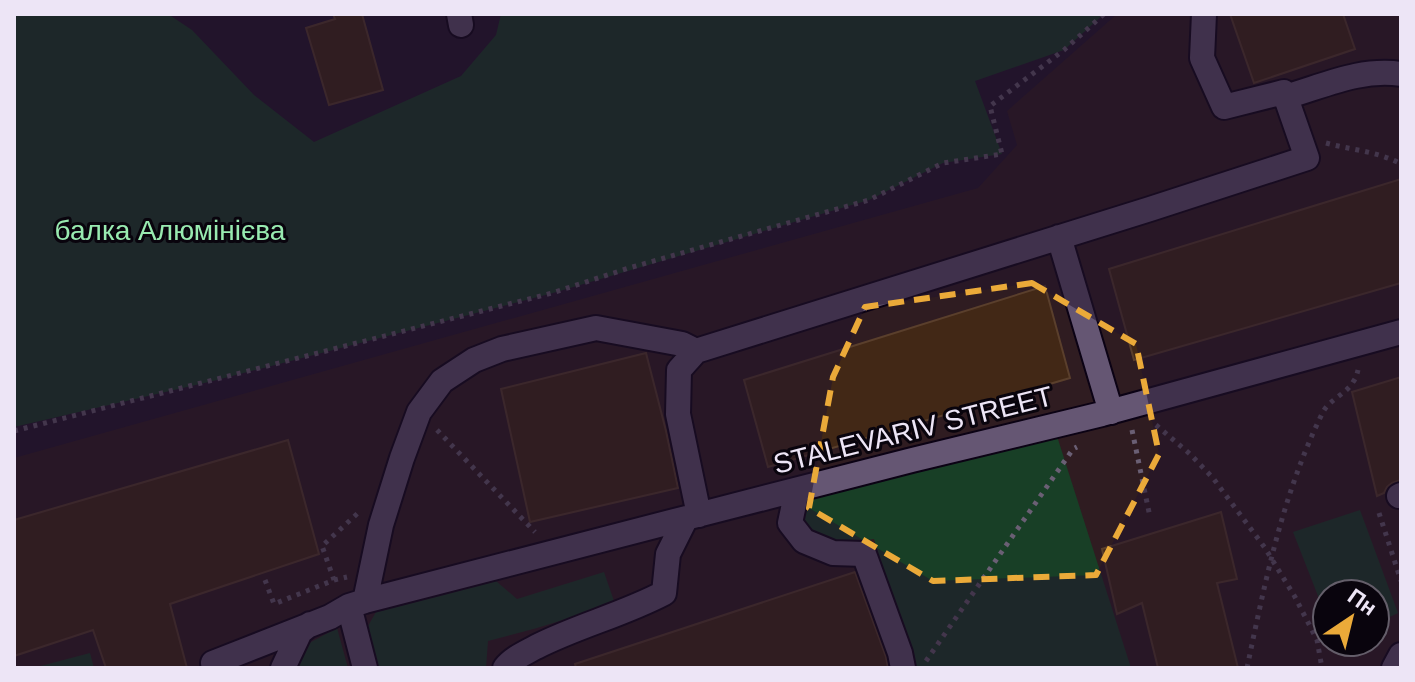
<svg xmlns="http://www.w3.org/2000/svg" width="1415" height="682" font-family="Arial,sans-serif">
	<rect width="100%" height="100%" fill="#22142c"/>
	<path fill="#2f1c21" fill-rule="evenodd" d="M 1117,14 L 1401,14 L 1401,668 L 14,668 L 14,458 L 978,188 L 1017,145 L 1007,111 ZM 1327,594 L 1375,594 L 1375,642 L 1327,642 Z"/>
	<path fill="#183f26" d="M 14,14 L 168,14 L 192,30 L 254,95 L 314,142 L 461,76 L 496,35 L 501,14 L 1104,14 L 1064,50 L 975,81 L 1002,154 L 943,163 L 869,200 L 553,293 L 213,381 L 14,427 Z
		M 1056,433 L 1131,668 L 953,668 L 952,666 L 911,668 L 874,539 L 835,544 L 806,526 L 802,511 L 811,495 Z
		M 1360,510 L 1398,613 L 1375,624 L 1375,594 L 1327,594 L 1327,619 L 1293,532 Z
		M 604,572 L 615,604 L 537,628 L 488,641 L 486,668 L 373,668 L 364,633 L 376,612 L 496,581 L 517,599 Z
		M 337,628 L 348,668 L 295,668 L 300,648 Z
		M 90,653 L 94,668 L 33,668 Z"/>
	<path fill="#422816" stroke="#5a3f2c" stroke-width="2" d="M 333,14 L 362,14 L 383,90 L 329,105 L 306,28 L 335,19 Z
		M 1230,14 L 1343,14 L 1355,49 L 1254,83 Z
		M 1401,179 L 1401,283 L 1134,360 L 1109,269 Z
		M 1045,286 L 1070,378 L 768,467 L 744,380 Z
		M 646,353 L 666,431 L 678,488 L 530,522 L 501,389 Z
		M 1401,377 L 1401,480 L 1392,483 L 1387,487 L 1384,493 L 1377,496 L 1352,392 Z
		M 288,440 L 319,554 L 170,604 L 187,668 L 106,668 L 93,630 L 14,656 L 14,520 Z
		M 1221,512 L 1237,579 L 1217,583 L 1238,668 L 1158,668 L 1142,603 L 1117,614 L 1102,549 Z
		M 855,572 L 886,657 L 888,668 L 576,668 L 575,664 Z"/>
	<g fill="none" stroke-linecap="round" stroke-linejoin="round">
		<g stroke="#0b0214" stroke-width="28">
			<path id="minor" d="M 459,14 L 461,25
				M 1285,97 C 1324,86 1360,68 1401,74
				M 1059,237 L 1111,412
				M 696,351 L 679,370 L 678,414 L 699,515
				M 797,490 L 790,523 L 804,541 L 833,553 L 864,554 L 900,653 L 903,668
				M 1399,496 L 1401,495
				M 365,601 L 381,525 L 402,458 L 419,412 L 442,381 L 474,360 L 502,349 L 596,328 L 682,344 L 696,351 L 1150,209 L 1307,158 L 1284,92 L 1224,107 L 1202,58 L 1204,14
				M 349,606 L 365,668
				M 213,663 L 330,617 L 349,606 L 365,601 L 686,518
				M 283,668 L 300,632 L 310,624
				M 505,668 C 513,658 525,653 536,647 C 577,626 622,615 664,593 L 668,554 L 686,518 L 912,460 L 1102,414 L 1401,332
				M 1394,668 L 1401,655"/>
		</g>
		<path stroke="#6a5f74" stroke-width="5" stroke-dasharray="4 6" stroke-linecap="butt" d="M 1326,143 C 1351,150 1377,151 1401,164
			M 1156,425 L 1190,454 L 1213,478 L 1265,548 L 1295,597 L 1317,640 L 1322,668
			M 437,430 L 535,532
			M 1132,430 L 1150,517
			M 14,431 L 552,293 L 629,268 L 869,200 L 943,163 L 1002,154 L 990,106 L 1064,50 L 1104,14
			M 1379,513 L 1401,581
			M 265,580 L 274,604 L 334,580 L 322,546 L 358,513
			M 334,580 L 347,577
			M 926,661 L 1073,449 L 1077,447
			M 1247,668 C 1265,582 1283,492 1323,412 C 1329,400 1346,394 1353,382 C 1356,378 1357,374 1358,370"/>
		<use href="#minor" stroke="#655673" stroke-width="24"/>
	</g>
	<path d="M0 0H1415V682H0ZM 1032,283 L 1136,344 L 1159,454 L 1096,575 L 933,581 L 809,508 L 833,377 L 865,307 Z" fill="#22142c" fill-opacity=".55" fill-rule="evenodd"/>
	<path fill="none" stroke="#ebaa39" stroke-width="6" stroke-dasharray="16 10" stroke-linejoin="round" d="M 1032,283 L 1136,344 L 1159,454 L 1096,575 L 933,581 L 809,508 L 833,377 L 865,307 Z"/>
	<g text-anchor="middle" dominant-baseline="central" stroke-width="6" stroke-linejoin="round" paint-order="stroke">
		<g font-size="28" fill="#98eab0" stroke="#09040d">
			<text x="170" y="230">балка Алюмінієва</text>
		</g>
		<g font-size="28" fill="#ede5f6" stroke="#09040d">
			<text transform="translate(913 430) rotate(-14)">STALEVARIV STREET</text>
		</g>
	</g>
	<rect width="1415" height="682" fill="none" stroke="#ede5f6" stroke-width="32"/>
	<g transform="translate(1351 618) rotate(35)"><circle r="38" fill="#09040d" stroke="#645e6a" stroke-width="2"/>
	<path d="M0-6L14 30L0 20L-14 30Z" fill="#ebaa39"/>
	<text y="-12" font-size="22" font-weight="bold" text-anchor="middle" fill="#ede5f6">Пн</text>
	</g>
</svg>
